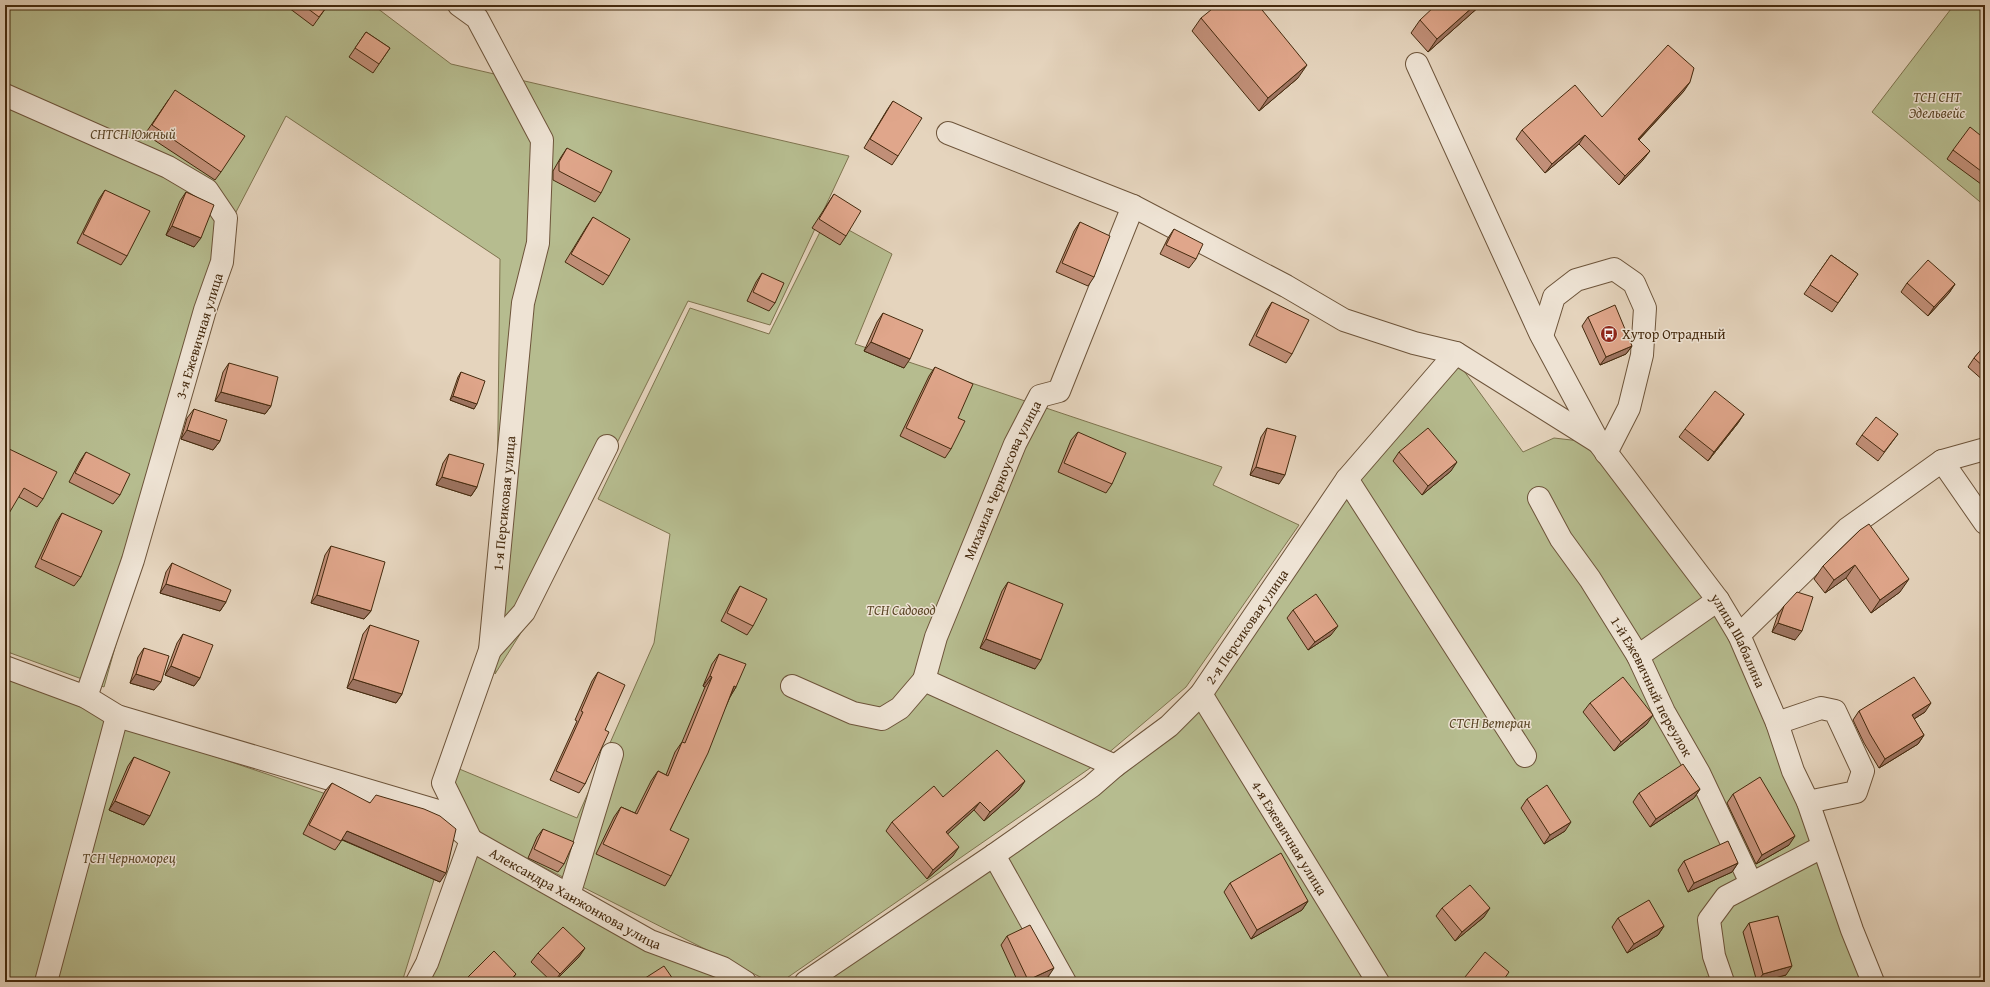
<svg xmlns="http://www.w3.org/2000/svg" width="1990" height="987" font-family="'Gentium Book Plus',serif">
	<rect width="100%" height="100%" fill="#e5d4bd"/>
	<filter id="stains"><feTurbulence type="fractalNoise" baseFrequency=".005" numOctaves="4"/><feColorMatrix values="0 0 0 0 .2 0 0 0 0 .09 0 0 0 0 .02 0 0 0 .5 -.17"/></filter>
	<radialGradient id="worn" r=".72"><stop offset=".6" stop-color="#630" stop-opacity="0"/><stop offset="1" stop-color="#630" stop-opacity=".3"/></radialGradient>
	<path fill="#b6bc8f" stroke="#7e734e" d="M 5,5 L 373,5 L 451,64 L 849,156 L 770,325 L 688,301 L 527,623 L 495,674 L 500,259 L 286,116 L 236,212 L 104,687 L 5,651 Z
		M 1954,5 L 1985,5 L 1985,206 L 1872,112 Z
		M 827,218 L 892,254 L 855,344 L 1222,467 L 1213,485 L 1299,525 L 1186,687 L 1093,766 L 781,982 L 770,982 L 476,833 L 442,801 L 457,768 L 577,818 L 654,643 L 670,534 L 598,499 L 690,308 L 769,334 Z
		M 1456,360 L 1523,452 L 1554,438 L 1606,444 L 1688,553 L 1817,810 L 1884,982 L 792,982 L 1084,784 L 1194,690 Z
		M 5,676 L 82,705 L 127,727 L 448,835 L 402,982 L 5,982 Z
		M 460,844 L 749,982 L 417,982 Z"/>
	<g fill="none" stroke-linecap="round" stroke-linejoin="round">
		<g stroke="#6d543a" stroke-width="24">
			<g id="minor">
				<path id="s1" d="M 1417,64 L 1540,333 L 1599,443 L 1718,600 L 1739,635 L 1777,723 L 1793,771 L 1808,802 L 1852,930 L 1873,982"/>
				<path d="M 5,95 L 168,167 L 207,190 L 226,218 L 222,262 L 205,310 L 133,560 L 86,697"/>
				<path d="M 948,133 L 1133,206 L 1286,286 L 1344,320 L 1414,343 L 1456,353 L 1598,442"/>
				<path d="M 1542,336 L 1554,297 L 1576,280 L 1614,269 L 1634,283 L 1645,308 L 1642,355 L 1629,408 L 1606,453"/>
				<path d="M 1942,461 L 1985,523"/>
				<path d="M 1347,479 L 1525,756"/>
				<path id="s2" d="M 1539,498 L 1561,539 L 1590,579 L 1638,656 L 1664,712 L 1699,773 L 1751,883"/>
				<path d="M 1739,635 L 1847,529 L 1942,461 L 1985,449"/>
				<path d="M 490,650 L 524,612 L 607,446"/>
				<path d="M 1638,656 L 1718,600"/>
				<path id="s3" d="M 5,667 L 86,697 L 117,716 L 438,811 L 471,840 L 650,941 L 723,968 L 745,982"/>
				<path id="s4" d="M 924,680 L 936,637 L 1015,444 L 1040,396 L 1059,391 L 1133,206"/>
				<path d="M 792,686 L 853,713 L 882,719 L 900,708 L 924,680 L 1115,766"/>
				<path id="s5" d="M 1201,694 L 1378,982"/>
				<path d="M 1777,723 L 1821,708 L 1835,711 L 1863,771 L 1856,792 L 1808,802"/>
				<path d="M 994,855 L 1065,982"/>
				<path d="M 569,895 L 612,754"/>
				<path d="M 46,982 L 117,716"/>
				<path id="s6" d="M 417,982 L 427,963 L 471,840 L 443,783 L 490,650 L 523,303 L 538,243 L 542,140 L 477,18 L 459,5"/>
				<path id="s7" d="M 806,982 L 994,855 L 1092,786 L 1115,766 L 1169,726 L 1201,694 L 1347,479 L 1456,353"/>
				<path d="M 1723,982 L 1714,956 L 1709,920 L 1726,897 L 1822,847"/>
			</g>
		</g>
		<use href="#minor" stroke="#eee3d4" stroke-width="22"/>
	</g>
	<path fill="#c18f78" stroke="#452a0e" d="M 285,5 L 328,5 L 313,26 Z
		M 1481,5 L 1428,52 L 1411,33 L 1420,20 Z
		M 1201,18 L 1298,78 L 1259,111 L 1192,31 Z
		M 366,32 L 390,48 L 373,73 L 349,57 Z
		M 1684,91 L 1639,140 L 1643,160 L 1619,185 L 1579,144 L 1545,173 L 1516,139 L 1522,130 L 1602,117 Z
		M 169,99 L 221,172 L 215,180 L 145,134 Z
		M 893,101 L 898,156 L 892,165 L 864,148 L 887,110 Z
		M 1985,139 L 1985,187 L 1947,159 L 1953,150 Z
		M 567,148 L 601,193 L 595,202 L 553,180 L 553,171 L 561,157 Z
		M 105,190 L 127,256 L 121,265 L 77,243 L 99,199 Z
		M 186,192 L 194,247 L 166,235 L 180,201 Z
		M 834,194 L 846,236 L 840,245 L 812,228 Z
		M 593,217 L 609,276 L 603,285 L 565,262 L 587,226 Z
		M 1080,222 L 1094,277 L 1088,286 L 1056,272 L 1074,231 Z
		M 1174,229 L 1196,259 L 1189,268 L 1160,254 L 1168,238 Z
		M 1831,255 L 1858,274 L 1832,312 L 1804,294 Z
		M 762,273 L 775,303 L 769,311 L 747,301 L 756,282 Z
		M 1907,283 L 1955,284 L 1949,293 L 1928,316 L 1901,292 Z
		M 1272,302 L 1292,354 L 1286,363 L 1249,345 L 1266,311 Z
		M 883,313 L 904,368 L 864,351 L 877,322 Z
		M 1588,317 L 1632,346 L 1626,354 L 1600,365 L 1582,326 Z
		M 1985,345 L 1985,382 L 1968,367 L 1974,358 Z
		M 229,363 L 271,406 L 265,414 L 215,401 L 223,372 Z
		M 935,367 L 958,418 L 951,449 L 945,458 L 900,436 L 929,376 Z
		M 461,372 L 474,409 L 450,400 L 458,377 Z
		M 194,409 L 220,441 L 213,450 L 181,439 L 187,418 Z
		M 1744,414 L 1738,423 L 1708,461 L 1679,437 L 1685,429 Z
		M 1267,428 L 1279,484 L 1250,475 L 1261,437 Z
		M 1078,432 L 1112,484 L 1106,493 L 1058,472 L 1071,440 Z
		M 1898,434 L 1878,461 L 1856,444 L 1862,435 Z
		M 5,447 L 43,499 L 37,507 L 19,497 Z
		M 86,452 L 120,495 L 113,504 L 69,482 L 80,461 Z
		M 1399,452 L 1451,471 L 1422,495 L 1393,461 Z
		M 449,454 L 477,487 L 471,496 L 436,485 L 443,463 Z
		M 62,513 L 81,577 L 74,586 L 35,567 L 56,522 Z
		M 1860,530 L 1900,592 L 1871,613 L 1846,578 L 1825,593 L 1814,579 L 1823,566 Z
		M 331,546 L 371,611 L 364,619 L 311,603 L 325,555 Z
		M 172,563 L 226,602 L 220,611 L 160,593 L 166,572 Z
		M 1008,582 L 1035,669 L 980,648 L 1002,591 Z
		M 740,586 L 753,626 L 747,635 L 721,621 L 734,595 Z
		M 1784,606 L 1795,640 L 1772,632 L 1778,614 Z
		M 1293,610 L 1331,635 L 1308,650 L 1287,618 Z
		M 370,625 L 402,694 L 396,703 L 347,688 L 363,634 Z
		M 183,634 L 200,678 L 194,686 L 165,675 L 177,643 Z
		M 144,648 L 154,690 L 130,683 L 138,657 Z
		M 719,654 L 736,687 L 731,695 L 670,830 L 671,876 L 665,886 L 596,854 L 614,817 L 621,807 L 635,813 L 651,781 L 658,771 L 666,775 L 675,752 L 682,742 L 705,687 L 703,686 L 712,664 Z
		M 598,672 L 605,730 L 585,784 L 579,793 L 550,780 L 577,721 L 575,720 L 592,681 Z
		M 1590,703 L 1647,724 L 1614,751 L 1583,712 Z
		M 1859,711 L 1925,712 L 1914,719 L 1924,735 L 1918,744 L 1879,768 L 1864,743 L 1853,720 Z
		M 134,757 L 144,825 L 109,810 L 128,766 Z
		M 332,783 L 440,882 L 342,840 L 335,850 L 303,834 L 325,791 Z
		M 1700,789 L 1694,798 L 1650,827 L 1633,802 L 1639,793 Z
		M 1019,790 L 984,821 L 974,810 L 947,834 L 953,856 L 927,879 L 886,831 L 892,822 L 943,797 Z
		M 1733,794 L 1789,845 L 1756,864 L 1727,803 Z
		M 1527,799 L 1565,831 L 1544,844 L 1521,808 Z
		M 543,829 L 564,864 L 558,872 L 528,858 L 537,837 Z
		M 1684,861 L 1738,863 L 1732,872 L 1688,892 L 1678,870 Z
		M 1230,883 L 1308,901 L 1302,910 L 1251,939 L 1224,892 Z
		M 1442,908 L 1484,917 L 1455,941 L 1436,916 Z
		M 1618,918 L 1664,926 L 1658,935 L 1627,953 L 1612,927 Z
		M 1749,923 L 1786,975 L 1760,982 L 1757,982 L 1743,932 Z
		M 1007,936 L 1048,977 L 1037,982 L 1018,982 L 1001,945 Z
		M 538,953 L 579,957 L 554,982 L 552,982 L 531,962 Z"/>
	<path fill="#9d7461" stroke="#452a0e" d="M 1475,5 L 1481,5 L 1428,52 L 1437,39 Z
		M 1307,65 L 1298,78 L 1259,111 L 1268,98 Z
		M 1690,82 L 1684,91 L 1631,148 L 1638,139 Z
		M 1585,135 L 1579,144 L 1545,173 L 1552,164 Z
		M 1650,151 L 1643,160 L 1619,185 L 1625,176 Z
		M 172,226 L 201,238 L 194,247 L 166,235 Z
		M 1955,284 L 1949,293 L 1928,316 L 1934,307 Z
		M 871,342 L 910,359 L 904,368 L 864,351 Z
		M 1632,346 L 1626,354 L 1600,365 L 1606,357 Z
		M 221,392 L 271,406 L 265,414 L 215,401 Z
		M 453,396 L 477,404 L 474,409 L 450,400 Z
		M 1744,414 L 1738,423 L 1708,461 L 1714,452 Z
		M 187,430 L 220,441 L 213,450 L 181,439 Z
		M 1457,462 L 1451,471 L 1422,495 L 1428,486 Z
		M 1256,467 L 1285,475 L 1279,484 L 1250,475 Z
		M 442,477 L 477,487 L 471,496 L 436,485 Z
		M 1855,565 L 1846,578 L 1825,593 L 1834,580 Z
		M 1909,579 L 1900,592 L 1871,613 L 1880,600 Z
		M 166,584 L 226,602 L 220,611 L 160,593 Z
		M 317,595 L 371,611 L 364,619 L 311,603 Z
		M 1778,623 L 1802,631 L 1795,640 L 1772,632 Z
		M 1338,626 L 1331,635 L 1308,650 L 1315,642 Z
		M 986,639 L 1041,660 L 1035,669 L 980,648 Z
		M 171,666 L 200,678 L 194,686 L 165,675 Z
		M 136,674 L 161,682 L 154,690 L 130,683 Z
		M 710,676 L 712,677 L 705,687 L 703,686 Z
		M 353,679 L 402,694 L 396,703 L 347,688 Z
		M 734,686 L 736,687 L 730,697 Z
		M 1931,703 L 1925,712 L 1906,724 L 1912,715 Z
		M 1653,715 L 1647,724 L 1614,751 L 1621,742 Z
		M 1924,735 L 1918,744 L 1879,768 L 1885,759 Z
		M 1025,781 L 1019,790 L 984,821 L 990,812 Z
		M 1700,789 L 1694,798 L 1650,827 L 1656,819 Z
		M 115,801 L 150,816 L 144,825 L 109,810 Z
		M 980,802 L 974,810 L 940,841 L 946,832 Z
		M 1571,822 L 1565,831 L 1544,844 L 1550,835 Z
		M 347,831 L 446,873 L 440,882 L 341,839 Z
		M 1795,836 L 1789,845 L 1756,864 L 1762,855 Z
		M 959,847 L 953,856 L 927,879 L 933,870 Z
		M 1738,863 L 1732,872 L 1688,892 L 1694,883 Z
		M 1308,901 L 1302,910 L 1251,939 L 1257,930 Z
		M 1490,908 L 1484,917 L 1455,941 L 1462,932 Z
		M 1664,926 L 1658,935 L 1627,953 L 1634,944 Z
		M 585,948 L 579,957 L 554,982 L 560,974 Z
		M 1792,966 L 1786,975 L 1760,982 L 1757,982 L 1763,974 Z
		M 1054,968 L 1048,977 L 1037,982 L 1027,982 L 1028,980 Z
		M 516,974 L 510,982 L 508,982 Z"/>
	<path fill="#e0a68b" stroke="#452a0e" d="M 303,5 L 328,5 L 319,17 Z
		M 1217,5 L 1258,5 L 1307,65 L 1268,98 L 1201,18 Z
		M 1436,5 L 1475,5 L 1437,39 L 1420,20 Z
		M 366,32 L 390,48 L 379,64 L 355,48 Z
		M 1668,45 L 1694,68 L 1690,82 L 1638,139 L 1650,151 L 1625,176 L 1585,135 L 1552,164 L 1522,130 L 1575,85 L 1602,117 Z
		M 175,90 L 245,136 L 221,172 L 152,125 Z
		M 893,101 L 922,118 L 898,156 L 870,139 Z
		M 1970,127 L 1985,139 L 1985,174 L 1953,150 Z
		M 567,148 L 612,171 L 601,193 L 559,171 L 559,162 Z
		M 105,190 L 150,211 L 127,256 L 83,234 Z
		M 186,192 L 214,205 L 201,238 L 172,226 Z
		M 834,194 L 861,211 L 846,236 L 819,219 Z
		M 593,217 L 630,239 L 609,276 L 571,254 Z
		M 1080,222 L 1110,236 L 1094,277 L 1062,263 Z
		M 1174,229 L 1203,244 L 1196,259 L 1166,245 Z
		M 1831,255 L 1858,274 L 1838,303 L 1810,285 Z
		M 1928,260 L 1955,284 L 1934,307 L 1907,283 Z
		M 762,273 L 784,283 L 775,303 L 753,292 Z
		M 1272,302 L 1309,320 L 1292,354 L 1256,336 Z
		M 1615,305 L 1632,346 L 1606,357 L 1588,317 Z
		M 883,313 L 923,330 L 910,359 L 871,342 Z
		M 1985,345 L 1985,368 L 1974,358 Z
		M 229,363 L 278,377 L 271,406 L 221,392 Z
		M 935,367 L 973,384 L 958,418 L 965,421 L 951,449 L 906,428 Z
		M 461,372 L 485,381 L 477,404 L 453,396 Z
		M 1715,391 L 1744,414 L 1714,452 L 1685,429 Z
		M 194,409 L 227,420 L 220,441 L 187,430 Z
		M 1876,417 L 1898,434 L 1884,452 L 1862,435 Z
		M 1267,428 L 1296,436 L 1285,475 L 1256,467 Z
		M 1428,428 L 1457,462 L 1428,486 L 1399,452 Z
		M 1078,432 L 1126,453 L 1112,484 L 1064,463 Z
		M 5,447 L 57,472 L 43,499 L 24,488 L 5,520 Z
		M 86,452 L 130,474 L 120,495 L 75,473 Z
		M 449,454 L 484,464 L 477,487 L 442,477 Z
		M 62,513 L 102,531 L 81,577 L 41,559 Z
		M 1869,524 L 1909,579 L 1880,600 L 1855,565 L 1834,580 L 1823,566 L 1860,530 Z
		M 331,546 L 385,562 L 371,611 L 317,595 Z
		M 172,563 L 231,590 L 226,602 L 166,584 Z
		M 1008,582 L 1063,604 L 1041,660 L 986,639 Z
		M 740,586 L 767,599 L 753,626 L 727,613 Z
		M 1797,592 L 1813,597 L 1802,631 L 1778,623 L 1784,606 Z
		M 1316,594 L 1338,626 L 1315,642 L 1293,610 Z
		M 370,625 L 419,641 L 402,694 L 353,679 Z
		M 183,634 L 213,645 L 200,678 L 171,666 Z
		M 144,648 L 169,656 L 161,682 L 136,674 Z
		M 719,654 L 746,664 L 736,687 L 734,686 L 708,753 L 670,830 L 689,839 L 671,876 L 603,844 L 621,807 L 637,814 L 658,771 L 668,776 L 682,742 L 685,743 L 712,677 L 710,676 Z
		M 598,672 L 625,685 L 605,730 L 609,732 L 585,784 L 556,771 L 583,712 L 581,711 Z
		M 1623,677 L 1653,715 L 1621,742 L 1590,703 Z
		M 1914,677 L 1931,703 L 1912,715 L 1924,735 L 1885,759 L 1870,734 L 1859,711 Z
		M 997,750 L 1025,781 L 990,812 L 980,802 L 946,832 L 959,847 L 933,870 L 892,822 L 934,786 L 943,797 Z
		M 134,757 L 170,772 L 150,816 L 115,801 Z
		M 1683,764 L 1700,789 L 1656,819 L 1639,793 Z
		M 1760,777 L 1795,836 L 1762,855 L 1733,794 Z
		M 332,783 L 370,803 L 376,795 L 424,809 L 440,816 L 456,829 L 446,873 L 347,831 L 341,841 L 309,825 Z
		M 1547,785 L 1571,822 L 1550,835 L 1527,799 Z
		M 543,829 L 574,842 L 564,864 L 534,849 Z
		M 1728,841 L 1738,863 L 1694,883 L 1684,861 Z
		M 1281,853 L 1308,901 L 1257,930 L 1230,883 Z
		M 1470,885 L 1490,908 L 1462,932 L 1442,908 Z
		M 1649,900 L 1664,926 L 1634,944 L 1618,918 Z
		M 1778,916 L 1792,966 L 1763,974 L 1749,923 Z
		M 1030,925 L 1054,968 L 1028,980 L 1007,936 Z
		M 563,927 L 585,948 L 560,974 L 538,953 Z
		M 494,951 L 516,974 L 508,982 L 465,982 L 464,981 Z
		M 1485,952 L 1509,972 L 1502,982 L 1461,982 Z
		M 664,966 L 675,982 L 639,982 Z
		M 1707,977 L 1710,982 L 1697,982 Z"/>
	<defs>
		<g id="bus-disc" transform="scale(0.9)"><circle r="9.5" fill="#8f2418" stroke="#eee3d4"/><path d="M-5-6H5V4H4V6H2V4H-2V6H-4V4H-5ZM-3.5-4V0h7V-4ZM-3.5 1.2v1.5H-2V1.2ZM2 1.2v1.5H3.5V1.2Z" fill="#fff"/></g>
	</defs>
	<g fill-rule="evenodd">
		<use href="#bus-disc" x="1609" y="334"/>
	</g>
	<g text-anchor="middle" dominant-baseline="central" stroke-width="3" stroke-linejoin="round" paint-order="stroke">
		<g font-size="14" font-style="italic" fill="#5c4728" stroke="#eee3d4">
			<text x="1937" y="97">ТСН СНТ<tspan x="1937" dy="16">Эдельвейс</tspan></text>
			<text x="133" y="134">СНТСН Южный</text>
			<text x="901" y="610">ТСН Садовод</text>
			<text x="1490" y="723">СТСН Ветеран</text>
			<text x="129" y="858">ТСН Черноморец</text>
		</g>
		<g font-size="14" fill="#452a0e" stroke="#eee3d4" text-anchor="start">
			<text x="1622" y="334">Хутор Отрадный</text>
		</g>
		<g font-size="14" fill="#452a0e" stroke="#eee3d4">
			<text transform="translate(199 336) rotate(-73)">3-я Ежевичная улица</text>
			<text stroke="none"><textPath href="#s4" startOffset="215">Михаила Черноусова улица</textPath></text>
			<text stroke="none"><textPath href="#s6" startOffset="504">1-я Персиковая улица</textPath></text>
			<text stroke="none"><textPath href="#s7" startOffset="571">2-я Персиковая улица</textPath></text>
			<text stroke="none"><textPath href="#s1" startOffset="663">улица Шабалина</textPath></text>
			<text stroke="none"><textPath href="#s2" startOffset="220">1-й Ежевичный переулок</textPath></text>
			<text stroke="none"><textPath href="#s5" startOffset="169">4-я Ежевичная улица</textPath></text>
			<text stroke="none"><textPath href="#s3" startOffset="621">Александра Ханжонкова улица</textPath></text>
		</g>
	</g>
	<rect width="1990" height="987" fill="none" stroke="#e5d4bd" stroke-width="20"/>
	<rect x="6" y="6" width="1978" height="975" fill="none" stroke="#452a0e" stroke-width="2"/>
	<rect x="10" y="10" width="1970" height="967" fill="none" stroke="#452a0e"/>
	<rect width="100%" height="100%" filter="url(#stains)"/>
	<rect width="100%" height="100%" fill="url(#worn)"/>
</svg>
